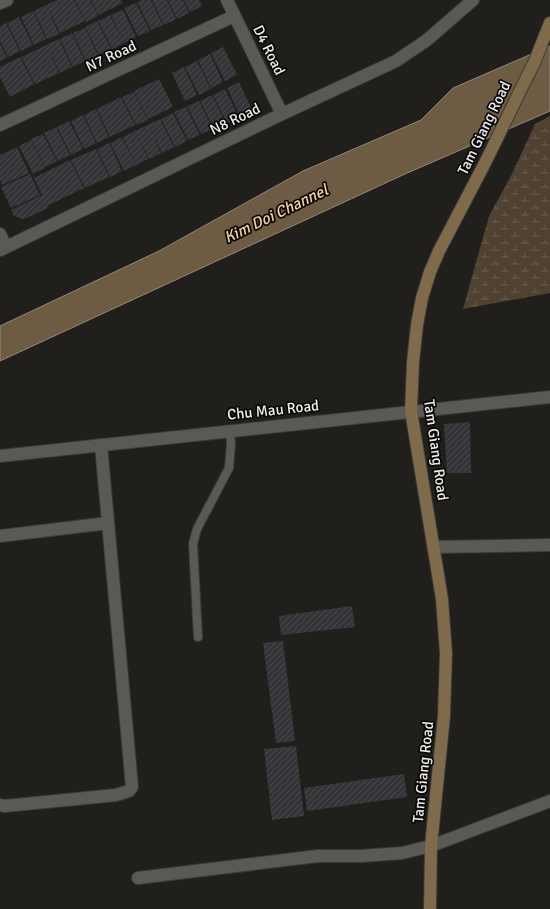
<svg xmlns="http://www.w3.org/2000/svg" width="550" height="909" font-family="Signika,sans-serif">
	<defs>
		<pattern id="wetland-marsh" width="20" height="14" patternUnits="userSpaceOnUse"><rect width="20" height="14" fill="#504130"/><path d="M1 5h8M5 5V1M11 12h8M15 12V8" fill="none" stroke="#6a5d4e"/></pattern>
		<pattern id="building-hatch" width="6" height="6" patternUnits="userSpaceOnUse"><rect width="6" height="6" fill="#333538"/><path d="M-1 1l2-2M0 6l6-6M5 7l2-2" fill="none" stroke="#47494b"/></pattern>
	</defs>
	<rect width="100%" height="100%" fill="#211f1c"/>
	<path fill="url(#wetland-marsh)" d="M 550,116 L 550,293 L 463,309 L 489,216 L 511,176 L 535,124 Z"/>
	<path fill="#6e5b44" stroke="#958776" d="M 550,46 L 550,111 L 405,174 L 0,361 L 0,326 L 159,251 L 303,171 L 421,120 L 453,88 Z"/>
	<path fill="url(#building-hatch)" d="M 57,0 L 74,0 L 85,21 L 60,33 L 46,5 Z
		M 75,0 L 90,0 L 98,16 L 86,22 Z
		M 91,0 L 121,0 L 123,3 L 98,15 Z
		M 142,0 L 151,0 L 163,25 L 151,30 L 137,2 Z
		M 152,0 L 167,0 L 176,19 L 164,25 Z
		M 168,0 L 183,0 L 189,13 L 177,19 Z
		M 184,0 L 199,0 L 202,6 L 190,12 Z
		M 136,3 L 150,31 L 138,36 L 124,8 Z
		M 46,5 L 59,34 L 47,39 L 34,11 Z
		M 123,10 L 136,37 L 124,43 L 111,15 Z
		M 33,11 L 46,39 L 34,45 L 21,17 Z
		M 110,15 L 124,43 L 112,49 L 98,21 Z
		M 19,17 L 33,45 L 21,51 L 7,23 Z
		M 97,21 L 111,49 L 99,55 L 85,27 Z
		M 6,23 L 20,51 L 8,57 L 0,41 L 0,26 Z
		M 85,28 L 98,55 L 86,61 L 73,33 Z
		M 72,33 L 85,61 L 73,67 L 60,39 Z
		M 59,39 L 72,67 L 60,73 L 48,48 L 59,73 L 35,84 L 21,57 Z
		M 0,43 L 7,58 L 0,61 Z
		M 223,47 L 237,75 L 225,81 L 211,53 Z
		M 210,54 L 223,82 L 211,88 L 198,60 Z
		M 20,57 L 34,84 L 10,97 L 0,77 L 0,67 Z
		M 197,61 L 211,89 L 199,95 L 185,67 Z
		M 184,67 L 197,95 L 185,101 L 172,73 Z
		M 159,79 L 173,107 L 148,119 L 134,91 Z
		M 239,82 L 252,110 L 240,116 L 227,88 Z
		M 225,89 L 239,117 L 227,123 L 213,95 Z
		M 134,92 L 148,120 L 136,125 L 122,97 Z
		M 212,95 L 226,123 L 214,129 L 200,101 Z
		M 121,97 L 135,125 L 110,137 L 97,109 Z
		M 199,101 L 213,129 L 201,134 L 187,106 Z
		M 186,107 L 200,135 L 188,140 L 174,112 Z
		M 96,109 L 109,137 L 97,143 L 84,115 Z
		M 173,113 L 187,141 L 175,147 L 161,119 Z
		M 83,115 L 96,143 L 84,149 L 71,121 Z
		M 160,119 L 174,147 L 162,153 L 150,128 L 161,153 L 149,159 L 135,131 Z
		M 69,121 L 83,149 L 71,155 L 57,127 Z
		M 56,127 L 70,155 L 58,161 L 44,133 Z
		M 135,131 L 148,159 L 136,165 L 123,137 Z
		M 43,134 L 57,161 L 45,167 L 31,139 Z
		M 122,137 L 136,165 L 124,171 L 110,143 Z
		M 31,140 L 45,168 L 33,174 L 19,146 Z
		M 109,143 L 122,171 L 110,177 L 97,149 Z
		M 17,147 L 29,173 L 2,185 L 0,180 L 0,155 Z
		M 96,149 L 109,177 L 85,188 L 71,160 Z
		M 70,160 L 84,188 L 47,206 L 48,208 L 27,218 L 22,219 L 14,216 L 11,210 L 42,195 L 34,178 Z
		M 30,174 L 40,195 L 11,208 L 1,187 Z
		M 470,422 L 471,473 L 447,473 L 444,424 Z
		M 352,606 L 355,627 L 281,635 L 279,616 Z
		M 283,641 L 295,741 L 276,743 L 263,643 Z
		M 296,746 L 304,816 L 272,820 L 264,749 Z
		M 404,774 L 407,797 L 307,811 L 304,788 Z"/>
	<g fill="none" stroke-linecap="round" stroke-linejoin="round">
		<g stroke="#3c3b39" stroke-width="10">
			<path id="service" d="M 198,637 L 193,544 L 197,529 L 229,468 L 231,444 L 230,431"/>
		</g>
		<g stroke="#3c3b39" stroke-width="14">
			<path id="minor" d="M 227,0 L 282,114
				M 0,3 L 7,0
				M 0,125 L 234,16
				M 0,234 L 6,247
				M 0,250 L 282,114 L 396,61 L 427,40 L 473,0
				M 0,536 L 108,523
				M 434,547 L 550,545
				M 0,805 L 5,806 L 116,795 L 129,791 L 132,787 L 101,445
				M 138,878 L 318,856 L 361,856 L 402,853 L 431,846 L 550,801"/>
		</g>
		<g stroke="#3c3b39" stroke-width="14">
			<path id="tertiary" d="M 0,456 L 550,397"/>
		</g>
		<g stroke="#3c3b39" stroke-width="14">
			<path id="secondary" d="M 430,909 L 431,846 L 444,716 L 446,653 L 442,599 L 411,411 L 413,362 L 417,325 L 422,298 L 430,272 L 439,251 L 486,161 L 521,89 L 534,63 L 550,23"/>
		</g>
		<use href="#service" stroke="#5b5956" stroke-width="8"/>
		<use href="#minor" stroke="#5b5956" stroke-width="12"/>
		<use href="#tertiary" stroke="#5b5956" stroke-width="12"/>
		<use href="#secondary" stroke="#7f6a4b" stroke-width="12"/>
	</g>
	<g text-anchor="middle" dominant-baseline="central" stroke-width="3.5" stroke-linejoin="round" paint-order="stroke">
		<g font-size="15" fill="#efeeec" stroke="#0a0908">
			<text transform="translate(269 50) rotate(64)">D4 Road</text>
			<text transform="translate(111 56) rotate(-25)">N7 Road</text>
			<text transform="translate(235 119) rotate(-26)">N8 Road</text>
			<text transform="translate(484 128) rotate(-64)">Tam Giang Road</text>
			<text transform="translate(273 410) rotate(-6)">Chu Mau Road</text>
			<text transform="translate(436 450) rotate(82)">Tam Giang Road</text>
			<text transform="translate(423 772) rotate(-84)">Tam Giang Road</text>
		</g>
		<g font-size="16" font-style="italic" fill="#f7d1a3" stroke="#0a0908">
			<text transform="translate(276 214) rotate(-26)">Kim Doi Channel</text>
		</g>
	</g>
</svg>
